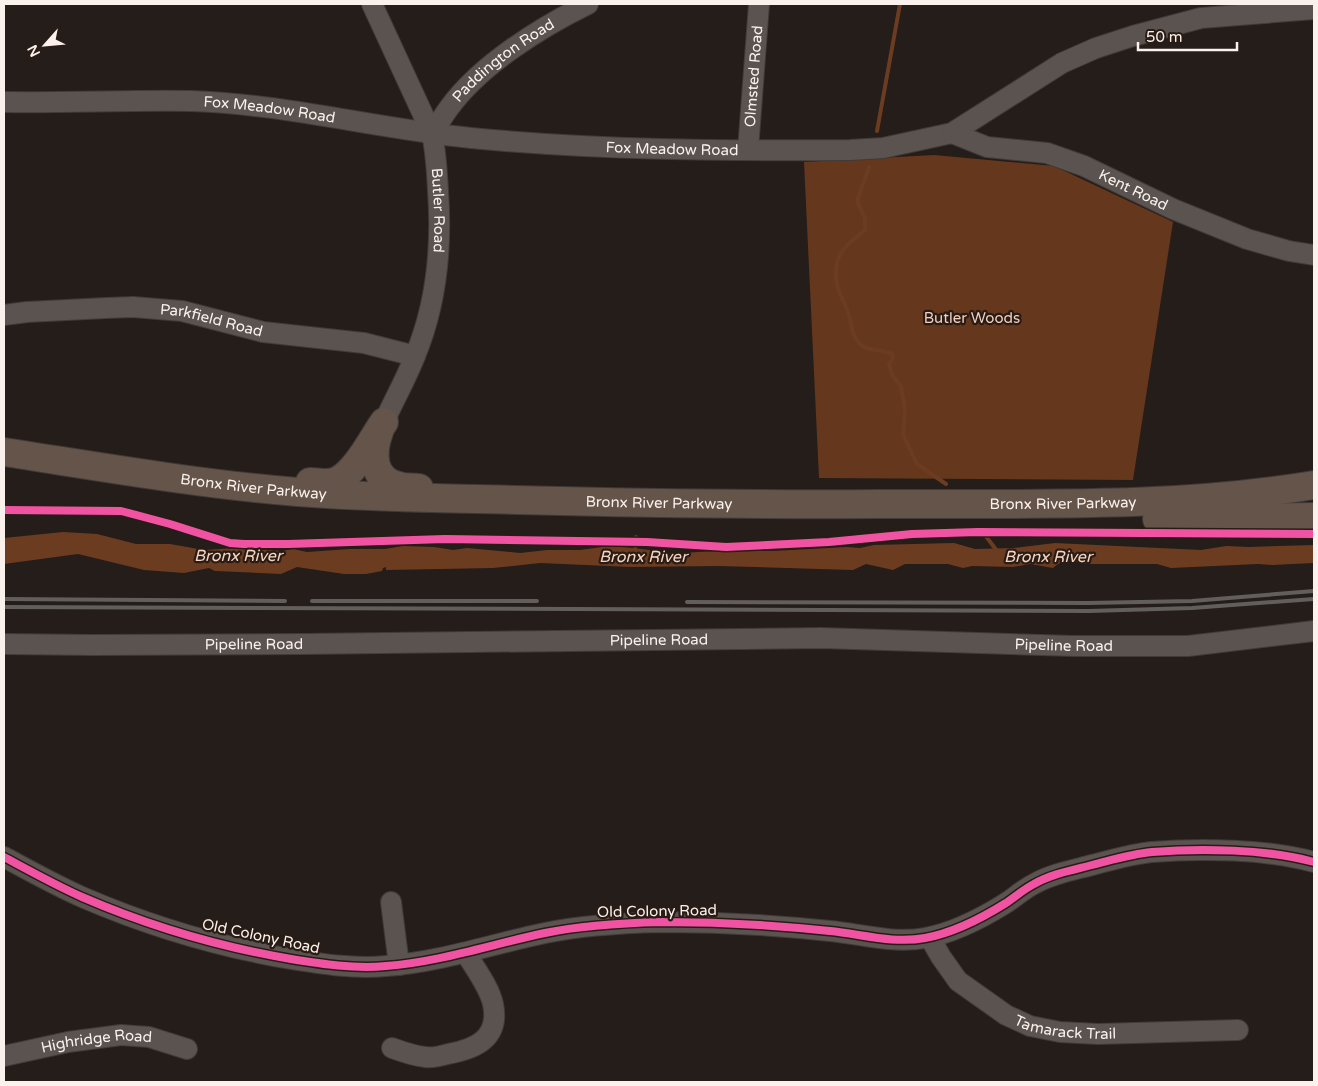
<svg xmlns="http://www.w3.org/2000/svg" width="1318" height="1086" font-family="'Varela Round',sans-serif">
	<rect width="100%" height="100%" fill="#241d1a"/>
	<path fill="#65371d" d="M 934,155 L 1054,166 L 1173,222 L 1133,480 L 819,478 L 804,162 Z"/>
	<path fill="#6c3c21" d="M 63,532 L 97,534 L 136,544 L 170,544 L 204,550 L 237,548 L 282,551 L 293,549 L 307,552 L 350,549 L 385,549 L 403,546 L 434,547 L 453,550 L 467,548 L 520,553 L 547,550 L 580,550 L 602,547 L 624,547 L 649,550 L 662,554 L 717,551 L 773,551 L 846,547 L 860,548 L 874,545 L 954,543 L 975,549 L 1014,548 L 1055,543 L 1201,550 L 1226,546 L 1249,547 L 1314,545 L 1314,563 L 1272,565 L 1258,564 L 1171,568 L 1157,564 L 1081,564 C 1069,558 1064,559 1053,568 L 1030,564 L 1013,567 L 972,566 L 963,568 L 948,564 L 905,564 L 893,570 L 866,564 L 853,570 L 718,566 L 631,567 L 540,563 L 493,568 L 386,570 L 386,567 L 383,568 L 382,571 L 366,574 L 344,574 L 297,567 L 281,574 L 215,571 L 209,568 L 184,573 L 144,570 L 78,554 L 4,564 L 4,538 Z"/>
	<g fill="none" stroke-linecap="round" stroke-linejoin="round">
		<path stroke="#6c3c21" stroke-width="4" d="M 877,131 L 900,4
			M 869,167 L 857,201 L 865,218 L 865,230 C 845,246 832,255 837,284 C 838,293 845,302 848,312 C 852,323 851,336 860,344 C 868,352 882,349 892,354 L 893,358 L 889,364 L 892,375 L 901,386 L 905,409 L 903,435 L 917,464 L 946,484
			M 985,535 L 997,551
			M 635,553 L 636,537"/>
		<g stroke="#403a38" stroke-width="22">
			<g id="minor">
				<path id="s1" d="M 372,4 L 432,134 C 436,153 437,171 438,191 C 442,247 437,303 415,356 C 406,379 394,400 384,422"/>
				<path id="s2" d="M 4,102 C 66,103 130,100 192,101 C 285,104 378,129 471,138 C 597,150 724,151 850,150 L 883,148 L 952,133 L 1062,63 L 1096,48 L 1133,36 L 1201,18 L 1314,9"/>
				<path id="s3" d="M 952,133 L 987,147 L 1047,153 L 1084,166 L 1173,209 L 1247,239 L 1289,251 L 1314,255"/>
				<path id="s4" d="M 432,134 C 438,125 443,116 449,108 C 480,65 541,27 588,4"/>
				<path id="s5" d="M 748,150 L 759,4"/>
				<path id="s6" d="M 4,315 L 27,312 L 106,308 L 133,307 L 182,311 L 263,332 L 364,343 L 415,356"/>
				<path id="s7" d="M 4,644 L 92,645 L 303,644 L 821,638 L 1074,646 L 1188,646 L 1314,631"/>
				<path d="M 4,857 C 30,871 55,885 82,897 C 149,926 220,947 291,959 C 322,964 354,969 386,966 C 440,962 492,944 545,933 C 583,925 622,923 661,922 C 718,922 774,925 830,931 C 861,934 894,944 925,938 C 953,933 982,918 1006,903 C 1015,897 1024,889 1034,884 C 1051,874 1073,870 1092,865 C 1112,860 1131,854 1152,852 C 1200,848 1267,849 1314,862"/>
				<path d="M 391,902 L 399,965"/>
				<path id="s8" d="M 930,938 L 941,957 L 958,981 L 1006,1015 L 1030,1026 L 1060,1032 L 1098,1034 L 1238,1030"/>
				<path d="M 392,1048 C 403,1052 414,1056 425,1057 C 432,1058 441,1056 448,1054 C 476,1049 500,1038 493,1004 C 489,986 475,969 466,953"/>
				<path id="s9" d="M 4,1056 L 68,1042 L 121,1035 L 149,1037 L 187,1049"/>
			</g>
		</g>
		<g stroke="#403a38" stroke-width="30">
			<g id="highway">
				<path d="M 379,432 C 371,454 372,480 399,486 C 405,488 413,487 419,488"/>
				<path id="s10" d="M 4,452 C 102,467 199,484 298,492 C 371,498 443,498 516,500 C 637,503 758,505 879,504 C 1025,503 1170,509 1314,485"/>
				<path d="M 310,482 C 319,483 329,484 337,481 C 356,472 372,439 384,422"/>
				<path d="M 1157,519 L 1314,517"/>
			</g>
		</g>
		<use href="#minor" stroke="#5a5350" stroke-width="20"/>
		<use href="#highway" stroke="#65544a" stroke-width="28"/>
		<path stroke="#625e5b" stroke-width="4" d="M 4,599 L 285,601
			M 312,601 L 537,601
			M 687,602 L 1088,603 L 1192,601 L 1314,591
			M 4,607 L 1089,611 L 1192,608 L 1314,599"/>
		<g stroke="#291c15" stroke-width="11">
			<path id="cycleway" d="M 4,510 L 121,511 L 170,524 L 230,543 L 244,544 L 288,544 L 445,539 L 647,542 L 726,547 L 829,542 L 912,534 L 978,532 L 1314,534
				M 4,857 C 30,871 55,885 82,897 C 149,926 220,947 291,959 C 322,964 354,969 386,966 C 440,962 492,944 545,933 C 583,925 622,923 661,922 C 718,922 774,925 830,931 C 861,934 894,944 925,938 C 953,933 982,918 1006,903 C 1015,897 1024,889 1034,884 C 1051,874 1073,870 1092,865 C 1112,860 1131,854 1152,852 C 1200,848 1267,849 1314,862"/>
		</g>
		<use href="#cycleway" stroke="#f153a3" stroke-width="8"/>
	</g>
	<g text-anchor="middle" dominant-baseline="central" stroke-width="4.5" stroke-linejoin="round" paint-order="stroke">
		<g font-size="15" fill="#fbf1ec" stroke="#291c15">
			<text stroke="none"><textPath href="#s4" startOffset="104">Paddington Road</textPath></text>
			<text stroke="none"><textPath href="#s5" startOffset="74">Olmsted Road</textPath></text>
			<text stroke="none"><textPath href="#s2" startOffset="266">Fox Meadow Road</textPath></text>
			<text stroke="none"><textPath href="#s2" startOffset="671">Fox Meadow Road</textPath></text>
			<text stroke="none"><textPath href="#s3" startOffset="192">Kent Road</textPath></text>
			<text stroke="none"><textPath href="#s1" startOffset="220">Butler Road</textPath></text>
			<text stroke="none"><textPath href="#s6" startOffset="209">Parkfield Road</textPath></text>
			<text stroke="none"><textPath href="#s10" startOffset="252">Bronx River Parkway</textPath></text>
			<text stroke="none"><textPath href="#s10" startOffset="658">Bronx River Parkway</textPath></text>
			<text stroke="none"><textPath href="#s10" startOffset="1062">Bronx River Parkway</textPath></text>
			<text stroke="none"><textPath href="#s7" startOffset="655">Pipeline Road</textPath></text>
			<text stroke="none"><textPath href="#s7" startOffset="250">Pipeline Road</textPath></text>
			<text stroke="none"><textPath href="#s7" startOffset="1060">Pipeline Road</textPath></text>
			<text transform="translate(657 911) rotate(-1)">Old Colony Road</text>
			<text transform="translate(261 936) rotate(12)">Old Colony Road</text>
			<text stroke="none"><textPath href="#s8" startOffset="172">Tamarack Trail</textPath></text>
			<text stroke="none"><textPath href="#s9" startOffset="94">Highridge Road</textPath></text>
		</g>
		<g font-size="15" fill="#f3d0bf" stroke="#291c15">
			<text x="972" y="318">Butler Woods</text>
		</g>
		<g font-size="16" font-style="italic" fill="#f8d5c3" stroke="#291c15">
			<text x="238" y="556">Bronx River</text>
			<text x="643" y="557">Bronx River</text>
			<text x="1048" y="557">Bronx River</text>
		</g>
	</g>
	<rect width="1318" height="1086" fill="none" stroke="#fbf1ec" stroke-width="10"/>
	<g transform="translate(45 45) rotate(243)" stroke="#291c15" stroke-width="4" paint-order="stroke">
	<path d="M0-4L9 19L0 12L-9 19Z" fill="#fbf1ec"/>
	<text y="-8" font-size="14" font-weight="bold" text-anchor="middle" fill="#fbf1ec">N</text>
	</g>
	<path d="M1138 42v8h99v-8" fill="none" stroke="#fbf1ec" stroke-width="2.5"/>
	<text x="1146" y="42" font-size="15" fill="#fbf1ec" stroke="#291c15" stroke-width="4" paint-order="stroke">50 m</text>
</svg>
